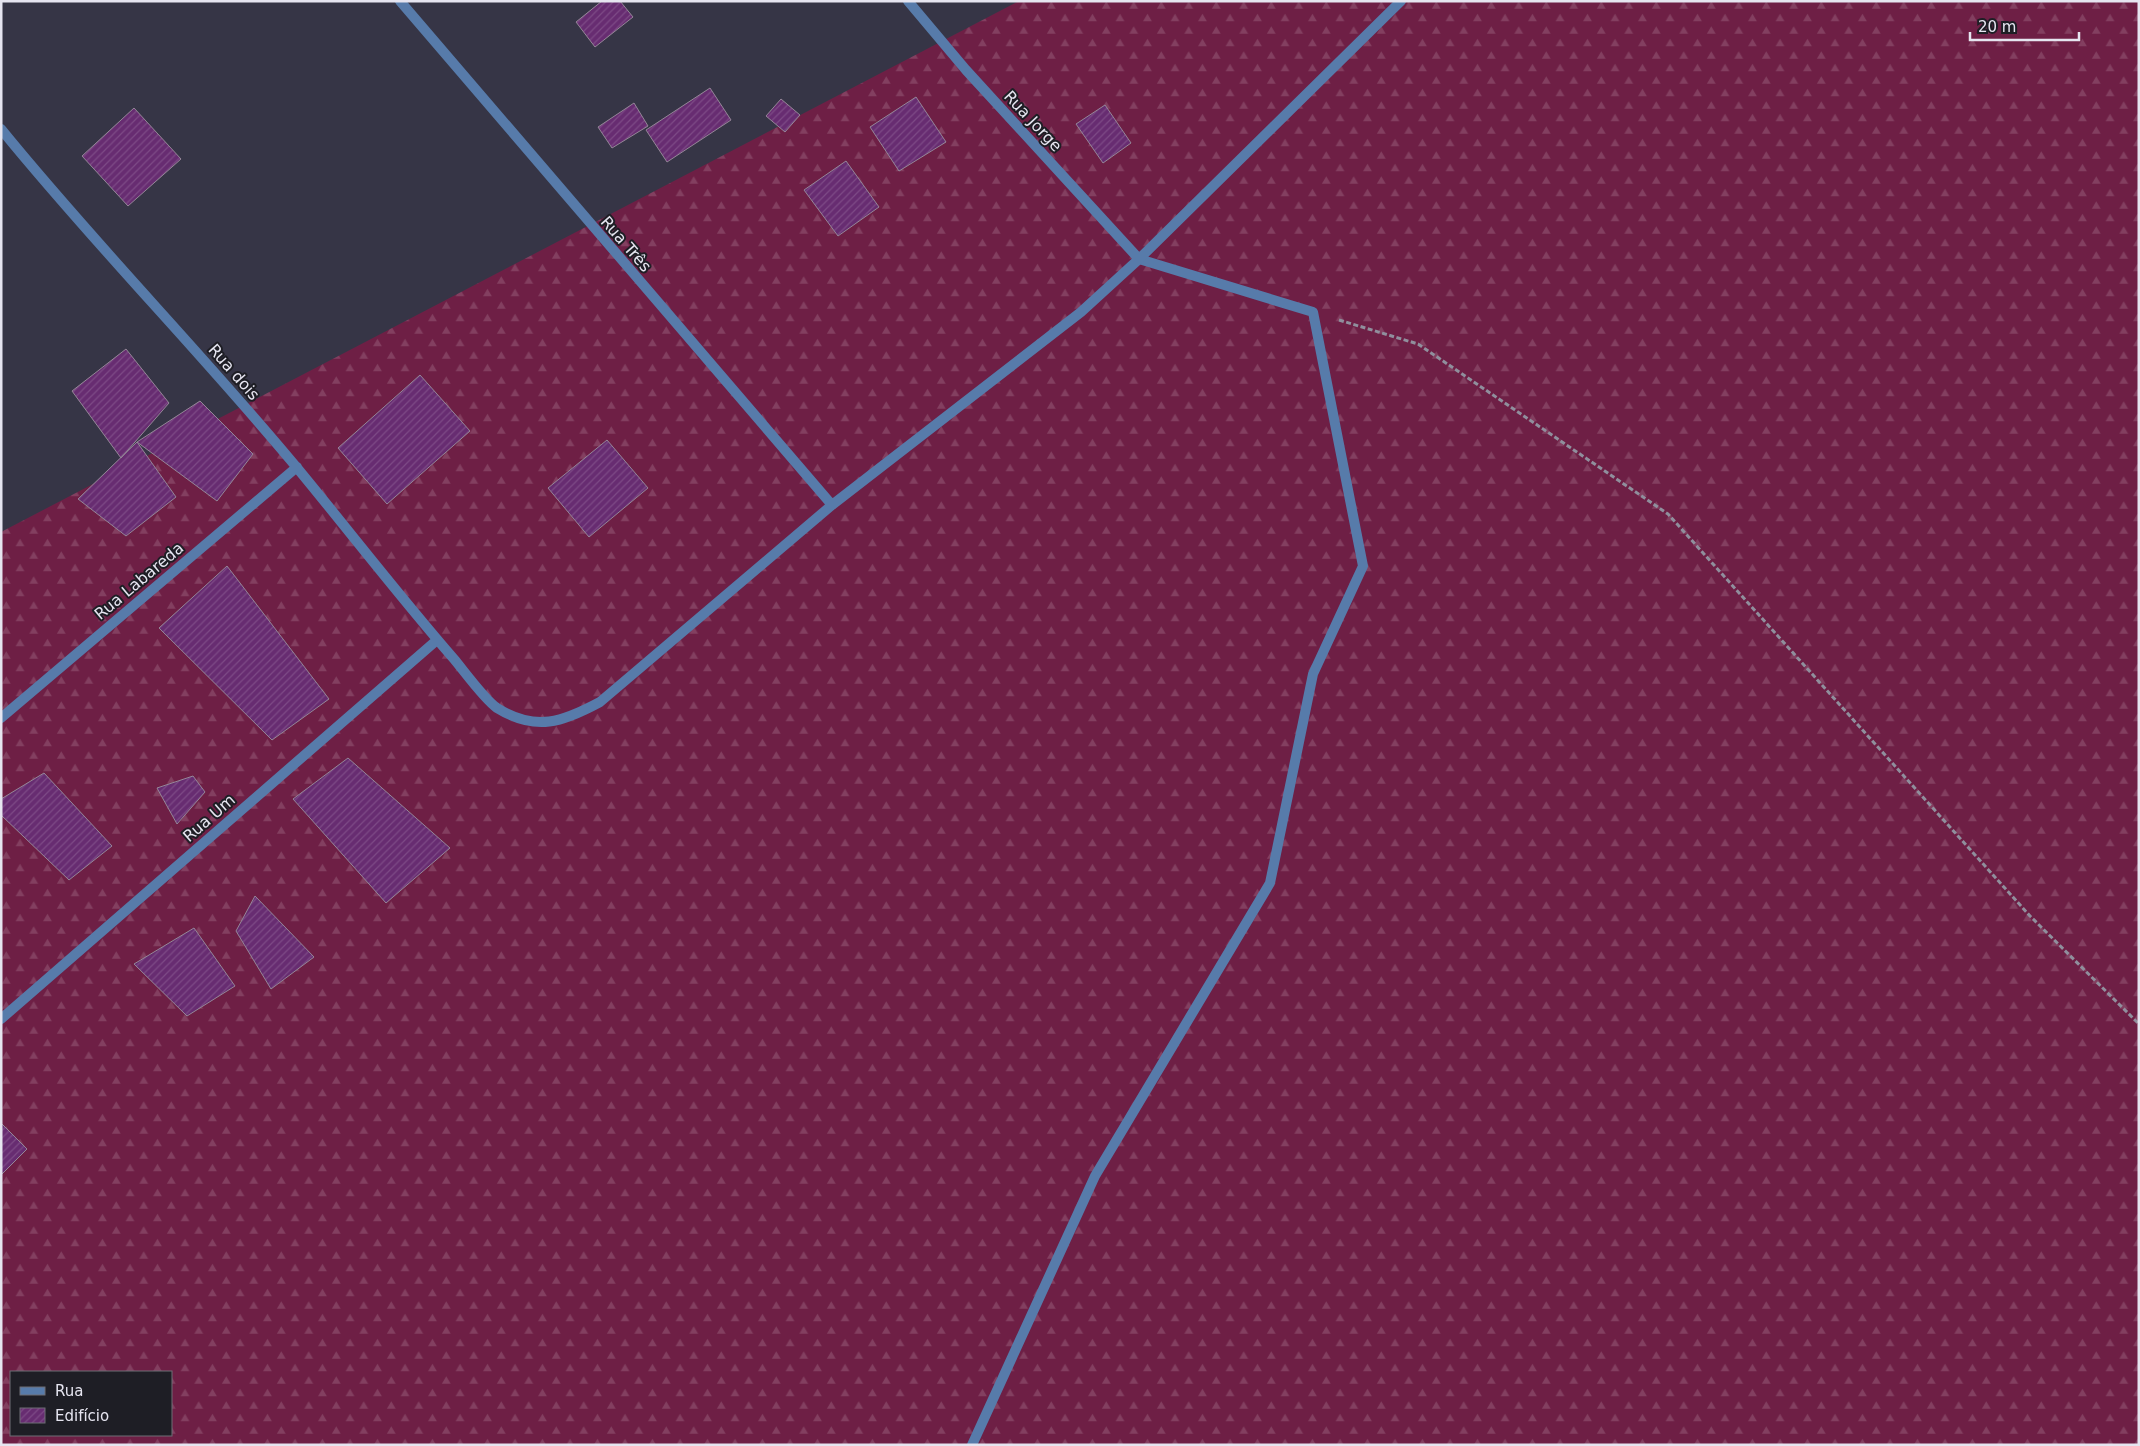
<svg xmlns="http://www.w3.org/2000/svg" width="2140" height="1446" font-family="'DejaVu Sans',sans-serif">
	<defs>
		<pattern id="forest-firs" width="22" height="20" patternUnits="userSpaceOnUse" patternTransform="scale(1.25)"><rect width="22" height="20" fill="#6e1f45"/><path d="M5 1l3.5 6h-7zM16 11l3.5 6h-7z" fill="#833f60"/></pattern>
		<pattern id="building-hatch" width="6" height="6" patternUnits="userSpaceOnUse" patternTransform="scale(1.25)"><rect width="6" height="6" fill="#672c71"/><path d="M-1 1l2-2M0 6l6-6M5 7l2-2" fill="none" stroke="#7d4a86"/></pattern>
	</defs>
	<rect width="100%" height="100%" fill="#363546"/>
	<path fill="url(#forest-firs)" fill-rule="evenodd" d="M 1019,1 L 2139,1 L 2139,1445 L 1,1445 L 1,532 ZM 11,1372 L 171,1372 L 171,1435 L 11,1435 Z"/>
	<path fill="url(#building-hatch)" stroke="#948697" d="M 602,1 L 620,1 L 633,17 L 595,47 L 576,22 Z
		M 710,88 L 731,120 L 667,162 L 646,130 Z
		M 916,97 L 946,142 L 899,171 L 870,127 Z
		M 781,99 L 800,115 L 785,132 L 766,116 Z
		M 634,103 L 648,126 L 612,148 L 598,127 Z
		M 1105,105 L 1131,143 L 1103,163 L 1076,124 Z
		M 134,108 L 181,159 L 128,206 L 82,156 Z
		M 846,161 L 879,207 L 838,236 L 804,190 Z
		M 126,349 L 169,403 L 121,458 L 72,391 Z
		M 420,375 L 470,431 L 387,504 L 338,448 Z
		M 200,401 L 253,454 L 217,501 L 137,442 Z
		M 607,440 L 648,488 L 589,537 L 548,488 Z
		M 137,442 L 176,497 L 126,536 L 78,499 Z
		M 227,566 L 329,699 L 272,740 L 159,628 Z
		M 348,758 L 450,848 L 386,903 L 293,799 Z
		M 44,773 L 112,846 L 69,880 L 1,815 L 1,799 Z
		M 193,776 L 205,792 L 177,824 L 157,788 Z
		M 255,896 L 314,957 L 271,989 L 236,931 Z
		M 194,928 L 235,986 L 187,1016 L 134,964 Z
		M 1,1123 L 27,1149 L 1,1175 Z"/>
	<g fill="none" stroke-linecap="round" stroke-linejoin="round">
		<path stroke="#908f9d" stroke-width="3" stroke-dasharray="5 2.5" stroke-linecap="butt" d="M 1339,320 L 1418,344 L 1668,514 L 2030,916 L 2139,1024"/>
		<path stroke="#577baa" stroke-width="10" d="M 972,1445 L 1095,1176 L 1270,883 L 1313,674 L 1363,566 L 1313,312 L 1139,259"/>
		<path stroke="#577baa" stroke-width="10" d="M 400,1 L 832,505
			M 908,1 L 966,70 L 1139,259
			M 1,129 C 96,246 202,353 298,469 C 350,532 400,597 454,659 C 464,671 485,700 497,708 C 536,732 563,722 600,702 L 832,505 L 1081,312 L 1139,259 L 1401,1
			M 1,718 L 297,467
			M 1,1019 L 437,640"/>
	</g>
	<g text-anchor="middle" dominant-baseline="central" stroke-width="4" stroke-linejoin="round" paint-order="stroke">
		<g font-size="16" fill="#e6e5f0" stroke="#1e1e25">
			<text transform="translate(1033 121) rotate(47)">Rua Jorge</text>
			<text transform="translate(626 244) rotate(49)">Rua Três</text>
			<text transform="translate(234 372) rotate(49)">Rua dois</text>
			<text transform="translate(139 581) rotate(-40)">Rua Labareda</text>
			<text transform="translate(209 818) rotate(-41)">Rua Um</text>
		</g>
	</g>
	<rect width="2140" height="1446" fill="none" stroke="#e6e5f0" stroke-width="5"/>
	<rect x="10" y="1371" width="162" height="65" fill="#1e1e25" stroke="#6e6e76"/>
	<rect x="20" y="1387" width="25" height="8" fill="#577baa" stroke="#6e6e76"/>
	<text x="55" y="1396" font-size="15" fill="#e6e5f0">Rua</text>
	<rect x="20" y="1408" width="25" height="15" fill="url(#building-hatch)" stroke="#6e6e76"/>
	<text x="55" y="1421" font-size="15" fill="#e6e5f0">Edifício</text>
	<path d="M1970 32v8h109v-8" fill="none" stroke="#e6e5f0" stroke-width="2.5"/>
	<text x="1978" y="32" font-size="15" fill="#e6e5f0" stroke="#1e1e25" stroke-width="4" paint-order="stroke">20 m</text>
</svg>
